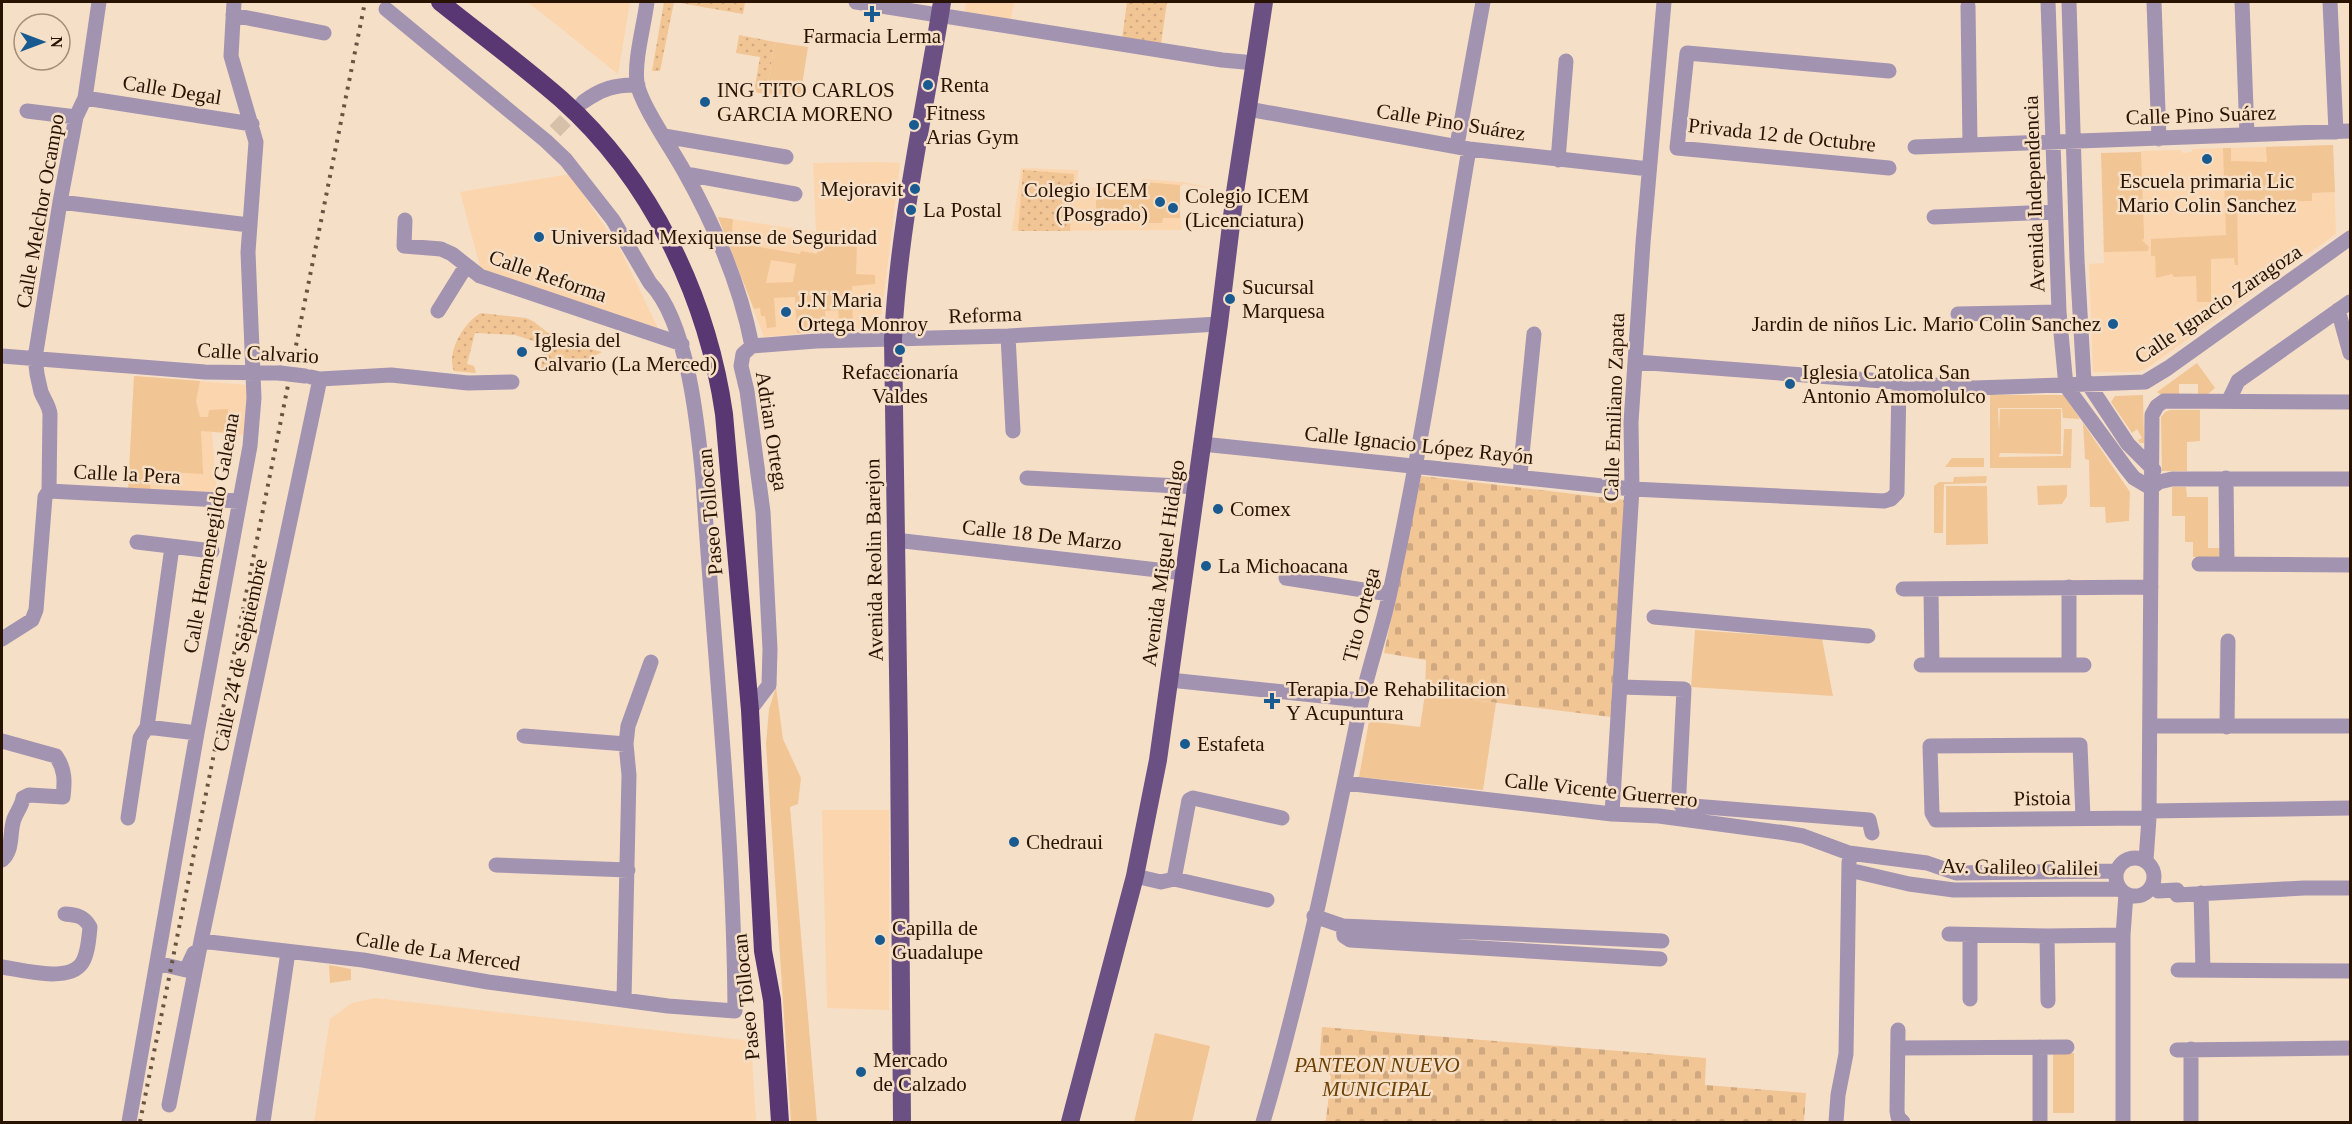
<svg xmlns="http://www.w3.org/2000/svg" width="2352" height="1124" font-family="Georgia,serif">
	<defs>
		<pattern id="cemetery-stones" width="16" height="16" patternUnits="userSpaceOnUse" patternTransform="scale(1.5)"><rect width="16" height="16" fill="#f2c595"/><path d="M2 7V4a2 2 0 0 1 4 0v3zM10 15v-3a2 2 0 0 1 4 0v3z" fill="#d0a87f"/></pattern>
		<pattern id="garden-dots" width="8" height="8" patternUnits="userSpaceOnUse" patternTransform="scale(1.5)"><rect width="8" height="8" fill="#f2c595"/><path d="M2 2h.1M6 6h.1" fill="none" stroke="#d0a87f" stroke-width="1.8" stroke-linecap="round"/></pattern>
	</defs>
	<rect width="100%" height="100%" fill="#f6dfc7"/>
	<path fill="#fbd5ad" d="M 527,2 L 630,2 L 618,74 L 543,14 Z
		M 966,2 L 1014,2 L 1011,19 L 965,12 Z
		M 2333,145 L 2336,234 L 2147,368 L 2137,372 L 2093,372 L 2089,264 L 2104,263 L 2103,240 L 2144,239 L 2141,151 L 2181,150 L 2183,153 L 2191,152 L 2193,149 Z
		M 880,162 L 900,163 L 880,327 L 764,337 L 718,217 L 816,232 L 813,163 Z
		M 1021,168 L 1078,170 L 1077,187 L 1140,190 L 1142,179 L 1183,182 L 1225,191 L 1184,184 L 1176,190 L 1182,230 L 1012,231 Z
		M 570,174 L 622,253 L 658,328 L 482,274 L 460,192 Z
		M 134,376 L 247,385 L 248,398 L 243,435 L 212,432 L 217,498 L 128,491 Z
		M 822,810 L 889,810 L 889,1010 L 827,1008 Z
		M 375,998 L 751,1041 L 756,1122 L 314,1122 L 330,1019 L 352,1003 Z"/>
	<path fill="#f2c595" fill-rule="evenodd" d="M 775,42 L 808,47 L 800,98 L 766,94 Z
		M 2333,145 L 2335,192 L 2312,193 L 2312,201 L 2237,202 L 2238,265 L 2235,265 L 2234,258 L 2211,259 L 2211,302 L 2197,302 L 2196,276 L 2174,277 L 2172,274 L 2156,278 L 2155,256 L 2151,256 L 2151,239 L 2226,235 L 2223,148 L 2231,148 L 2231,161 L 2267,162 L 2266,147 Z
		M 2141,152 L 2144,233 L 2144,239 L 2142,240 L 2149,247 L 2148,251 L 2104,252 L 2101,153 Z
		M 1144,182 L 1180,185 L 1180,218 L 1163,218 L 1162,223 L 1096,223 L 1096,190 L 1142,193 Z
		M 718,217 L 733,219 L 731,242 L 800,254 L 801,251 L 817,254 L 817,240 L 857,240 L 856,274 L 875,275 L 875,284 L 852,286 L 853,329 L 840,329 L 838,310 L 825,311 L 826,330 L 797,333 L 795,297 L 774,298 L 776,327 L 767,328 L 765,316 L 761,316 L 760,308 L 754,309 ZM 771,260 L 796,264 L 793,282 L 766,283 Z
		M 2197,363 L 2215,388 L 2208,394 L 2198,394 L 2198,384 L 2179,384 L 2179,394 L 2161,395 L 2157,392 Z
		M 134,376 L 200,381 L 196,401 L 200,417 L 208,417 L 209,410 L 228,409 L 229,433 L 201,431 L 203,474 L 151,471 L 150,493 L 128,491 Z
		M 1990,395 L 2064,395 L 2080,419 L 2063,418 L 2062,408 L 1998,408 L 1999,432 L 2000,409 L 2061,409 L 2061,454 L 2000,453 L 1999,457 L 2063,456 L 2064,429 L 2072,429 L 2071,468 L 1990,468 Z
		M 2143,395 L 2144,443 L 2140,443 L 2138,440 L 2142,438 L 2137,429 L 2132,433 L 2111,402 L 2115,396 Z
		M 2170,410 L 2200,410 L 2200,441 L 2187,442 L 2187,471 L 2162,471 L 2161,417 L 2165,412 Z
		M 2083,423 L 2130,492 L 2129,521 L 2106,523 L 2105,507 L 2090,507 L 2089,460 L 2085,459 Z
		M 1952,458 L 1984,458 L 1984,467 L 1945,467 Z
		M 1987,476 L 1986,483 L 1944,484 L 1943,533 L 1934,533 L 1934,486 L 1939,482 L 1953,482 L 1954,477 Z
		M 2067,485 L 2067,496 L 2062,504 L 2038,505 L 2037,486 Z
		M 1946,486 L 1987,486 L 1988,544 L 1946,545 Z
		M 2172,487 L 2186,487 L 2187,497 L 2208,497 L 2208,548 L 2220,548 L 2220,557 L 2193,557 L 2193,542 L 2185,542 L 2185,516 L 2172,516 Z
		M 1695,630 L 1822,639 L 1833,696 L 1691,687 Z
		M 776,687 L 783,739 L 801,778 L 798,804 L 790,807 L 817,1122 L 791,1122 L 766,744 L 769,709 Z
		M 1425,694 L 1496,703 L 1483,790 L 1359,777 L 1369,721 L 1420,727 Z
		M 329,965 L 351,969 L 351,980 L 330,983 Z
		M 1155,1033 L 1210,1046 L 1192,1122 L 1134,1122 Z
		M 2053,1053 L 2074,1053 L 2074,1113 L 2053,1113 Z"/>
	<path fill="url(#cemetery-stones)" d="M 1421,476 L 1625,500 L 1611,717 L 1425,694 L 1426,660 L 1384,653 Z
		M 1322,1027 L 1706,1058 L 1705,1085 L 1806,1093 L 1804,1122 L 1321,1122 L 1326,1120 L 1331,1076 L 1319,1066 Z"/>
	<path fill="url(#garden-dots)" d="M 664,2 L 745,2 L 743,14 L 674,2 L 660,71 L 652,71 Z
		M 1127,2 L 1167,2 L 1161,44 L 1122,39 Z
		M 739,35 L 775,42 L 766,94 L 754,92 L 760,57 L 736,53 Z
		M 1023,170 L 1074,174 L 1070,231 L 1018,231 Z
		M 481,313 L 526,318 L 533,321 L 557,340 L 602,352 L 574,367 L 540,373 L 543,354 L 539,343 L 515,335 L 475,333 L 467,364 L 474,366 L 476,373 L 454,371 C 446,352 464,322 481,313 Z"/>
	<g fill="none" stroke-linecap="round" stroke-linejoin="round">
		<path stroke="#d7c0a9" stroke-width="15" stroke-dasharray="15 8" stroke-linecap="butt" d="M 555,131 L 581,104"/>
		<path stroke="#a293b0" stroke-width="15" d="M 647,2 C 644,26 634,60 637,83 C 641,105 672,149 684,171 C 715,226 740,284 752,346
			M 856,2 L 1222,60 L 1255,63
			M 2048,2 L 2059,312 L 2066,386 L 2126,468 L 2134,478 L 2151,488
			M 2069,2 L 2077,260 L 2084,382
			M 2154,2 L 2159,139
			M 2242,2 L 2247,135
			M 2330,2 L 2336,132
			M 1968,6 L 1970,144
			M 233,15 L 324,33
			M 1889,71 L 1687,53 L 1677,148 L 1889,168
			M 85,98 L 252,124
			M 583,102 C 601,89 616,84 638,85
			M 1248,109 L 1469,149 L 1649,169
			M 27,111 L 76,117
			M 664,136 L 786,157
			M 1457,145 L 1483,2
			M 1915,147 L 2350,131
			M 1558,160 L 1566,61
			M 686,174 L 795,194
			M 60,202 L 249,225
			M 1934,217 L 2055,212
			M 405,220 L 404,246 L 441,249 L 452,254 L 480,276 L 682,344
			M 2338,310 L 2350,353
			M 438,311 L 466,266
			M 1958,314 L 2059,312
			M 1008,336 L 1013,431
			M 752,346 L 816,341 L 1008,336 L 1219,324
			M 2,356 L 205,372 L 280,373
			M 1636,362 L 1974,388 L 2145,382 L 2168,368 L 2350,238
			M 311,377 L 320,379 L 391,375 L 468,383 L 512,382
			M 2087,382 L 2128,444 L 2154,470
			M 2229,400 L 2238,381 L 2350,302
			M 1202,444 L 1632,489 L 1884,501 L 1891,499 L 1897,493 L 1899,382
			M 1520,475 L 1534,334
			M 1027,478 L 1197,487
			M 2226,478 L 2227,564
			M 2151,488 L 2159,482 L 2172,479 L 2350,479
			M 49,491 L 239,501
			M 895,540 L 1184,573
			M 137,542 L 212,551
			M 2199,564 L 2350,565
			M 1286,578 L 1389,594
			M 2069,587 L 2069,665
			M 1903,589 L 2151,587
			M 1931,589 L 1932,665
			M 1654,617 L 1868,636
			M 2,639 L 32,620 L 36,610 L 45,497 L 49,491 L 50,414 C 49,405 44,400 41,392 C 38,381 36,370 35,358 L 60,202 L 76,117 L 85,98 L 99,2
			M 1921,665 L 2084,665
			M 1170,680 L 1361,700
			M 1621,687 L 1684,689 L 1679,791 L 1679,801 L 1681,805 L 1869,820 L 1872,833
			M 750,710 L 769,685 L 770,649 L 763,512 L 747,391 L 741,366 L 743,354 L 752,346
			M 2150,726 L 2350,726
			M 147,727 L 197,733
			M 2227,727 L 2228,641
			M 524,736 L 626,744
			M 2,741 L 56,756 C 65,769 65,781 63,797 L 29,795 L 23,798 C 22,806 17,811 14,819 C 9,833 14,849 2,860
			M 1345,783 L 1612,814 L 1659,816 L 1786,833 L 1803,836 L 1849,853 L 1927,863 L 1956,873 L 2117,871
			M 2149,811 L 2350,808
			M 1612,814 L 1632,489 L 1631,422 L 1643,243 L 1664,2
			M 128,818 L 140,738 L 147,727 L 172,547
			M 2083,818 L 2080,745 L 1930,746 L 1932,813 L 1936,820 L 2149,818
			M2116 877a19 19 0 1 1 38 0a19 19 0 1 1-38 0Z
			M 2146,860 L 2149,818 L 2152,415 L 2157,406 L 2164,401 L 2350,402
			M 496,865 L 628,870
			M 1849,870 L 1909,884 L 1954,890 L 2119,889
			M 1135,876 L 1161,882 L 1174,879 L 1267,900
			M 1174,879 L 1189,800 L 1193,798 L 1282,818
			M 2153,885 L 2158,891 L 2177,890 L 2177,895 L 2304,888 L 2350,888
			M 2201,893 L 2203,970
			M 1314,916 L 1343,926 L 1662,941
			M 1343,926 L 1344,936 L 1350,940 L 1660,959
			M 1949,934 L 2047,936 L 2123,935
			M 1970,935 L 1970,999
			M 2047,936 L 2048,1001
			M 201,941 L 363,960 L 488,982 L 668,1006 L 735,1011 C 734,833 714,657 703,480 C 698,427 688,322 650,283 L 613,220 L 566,160 L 546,141 L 386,9
			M 157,963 L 186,970 L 194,953
			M 2,967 C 22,970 69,983 82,963 C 88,954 89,937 90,927 C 84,916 77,915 65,914
			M 2178,970 L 2350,971
			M 624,999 L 629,775 L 626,744 L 628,726 L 651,662
			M 1898,1030 L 1897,1111 L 1898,1117 L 1903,1122
			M 2040,1047 L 2040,1122
			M 1898,1048 L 2067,1047
			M 2191,1049 L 2191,1122
			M 2177,1050 L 2350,1048
			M 169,1105 L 201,941 L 320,379
			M 129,1122 L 197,733 L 250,446 L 254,398 L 248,252 L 256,142 L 231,56 L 234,2
			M 263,1122 L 288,952
			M 1263,1122 C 1303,985 1332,844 1361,703 C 1369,666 1382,630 1390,592 C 1422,445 1444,297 1469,149
			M 1836,1122 L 1838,1095 L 1846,1054 L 1849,862
			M 2123,1122 L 2123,935 L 2126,894"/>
		<path stroke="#6b5084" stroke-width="18" d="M 902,1122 L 899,738 L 893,339 C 899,223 924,115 942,2
			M 1070,1122 L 1135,876 L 1158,760 L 1219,324 L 1235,192 L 1264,2"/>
		<path stroke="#583773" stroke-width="18" d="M 440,2 C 480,34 522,65 561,99 C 651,179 707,296 724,414 L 750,710 L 763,951 L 772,1000 L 780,1122"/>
		<path stroke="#695440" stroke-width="4" stroke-dasharray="3 6" stroke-linecap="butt" d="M 140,1122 L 365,2"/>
		<path stroke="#a293b0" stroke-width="15" d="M 280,373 L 305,376"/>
	</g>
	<g fill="#195b90" stroke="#f6dfc7" stroke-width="2">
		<path d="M869 5h6v6h6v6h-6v6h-6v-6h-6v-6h6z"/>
		<circle cx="928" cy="85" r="6"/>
		<circle cx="705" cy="102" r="6"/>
		<circle cx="914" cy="125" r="6"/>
		<circle cx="2207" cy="159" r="6"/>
		<circle cx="915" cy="189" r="6"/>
		<circle cx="1160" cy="202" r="6"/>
		<circle cx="1173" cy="208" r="6"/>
		<circle cx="911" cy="210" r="6"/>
		<circle cx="539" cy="237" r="6"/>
		<circle cx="1230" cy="299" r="6"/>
		<circle cx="786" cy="312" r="6"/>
		<circle cx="2113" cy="324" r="6"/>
		<circle cx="900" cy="350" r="6"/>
		<circle cx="522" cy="352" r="6"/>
		<circle cx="1790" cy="384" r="6"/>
		<circle cx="1218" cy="509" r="6"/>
		<circle cx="1206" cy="566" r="6"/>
		<path d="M1269 692h6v6h6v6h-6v6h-6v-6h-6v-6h6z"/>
		<circle cx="1185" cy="744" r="6"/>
		<circle cx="1014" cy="842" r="6"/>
		<circle cx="880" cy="940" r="6"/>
		<circle cx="861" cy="1072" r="6"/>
	</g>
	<g text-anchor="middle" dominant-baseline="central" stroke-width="5" stroke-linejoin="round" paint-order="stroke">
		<g font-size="21" fill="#271300" stroke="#f6dfc7" text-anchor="start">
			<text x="872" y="36" text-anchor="middle">Farmacia Lerma</text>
			<text x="940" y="85">Renta</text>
			<text x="717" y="90">ING TITO CARLOS<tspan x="717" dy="24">GARCIA MORENO</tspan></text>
			<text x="926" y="113">Fitness<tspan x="926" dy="24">Arias Gym</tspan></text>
			<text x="2207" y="181" text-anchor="middle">Escuela primaria Lic<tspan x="2207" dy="24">Mario Colin Sanchez</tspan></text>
			<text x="903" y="189" text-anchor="end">Mejoravit</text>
			<text x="1148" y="190" text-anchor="end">Colegio ICEM<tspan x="1148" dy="24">(Posgrado)</tspan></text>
			<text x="1185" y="196">Colegio ICEM<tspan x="1185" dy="24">(Licenciatura)</tspan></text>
			<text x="923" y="210">La Postal</text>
			<text x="551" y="237">Universidad Mexiquense de Seguridad</text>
			<text x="1242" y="287">Sucursal<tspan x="1242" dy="24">Marquesa</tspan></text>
			<text x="798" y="300">J.N Maria<tspan x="798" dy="24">Ortega Monroy</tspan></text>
			<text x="2101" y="324" text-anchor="end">Jardin de niños Lic. Mario Colin Sanchez</text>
			<text x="534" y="340">Iglesia del<tspan x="534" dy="24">Calvario (La Merced)</tspan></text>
			<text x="900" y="372" text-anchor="middle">Refaccionaría<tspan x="900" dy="24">Valdes</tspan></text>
			<text x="1802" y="372">Iglesia Catolica San<tspan x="1802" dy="24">Antonio Amomolulco</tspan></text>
			<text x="1230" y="509">Comex</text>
			<text x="1218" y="566">La Michoacana</text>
			<text x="1286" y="689">Terapia De Rehabilitacion<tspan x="1286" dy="24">Y Acupuntura</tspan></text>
			<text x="1197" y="744">Estafeta</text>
			<text x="1026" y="842">Chedraui</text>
			<text x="892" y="928">Capilla de<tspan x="892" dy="24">Guadalupe</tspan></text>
			<text x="873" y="1060">Mercado<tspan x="873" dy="24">de Calzado</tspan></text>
		</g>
		<g font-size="21" fill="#271300" stroke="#f6dfc7">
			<text transform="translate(172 90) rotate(9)">Calle Degal</text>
			<text transform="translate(2201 115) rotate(-2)">Calle Pino Suárez</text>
			<text transform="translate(1451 122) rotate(9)">Calle Pino Suárez</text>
			<text transform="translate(1782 135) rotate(6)">Privada 12 de Octubre</text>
			<text transform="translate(2034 194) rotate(-92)">Avenida Independencia</text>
			<text transform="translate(40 211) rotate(-80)">Calle Melchor Ocampo</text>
			<text transform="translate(548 276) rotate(19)">Calle Reforma</text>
			<text transform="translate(2218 304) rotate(-34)">Calle Ignacio Zaragoza</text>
			<text transform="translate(985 315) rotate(-2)">Reforma</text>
			<text transform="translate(258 353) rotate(3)">Calle Calvario</text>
			<text transform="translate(1614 407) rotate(-88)">Calle Emiliano Zapata</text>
			<text transform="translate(772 431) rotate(81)">Adrian Ortega</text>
			<text transform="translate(1419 445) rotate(6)">Calle Ignacio López Rayón</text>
			<text transform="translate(127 474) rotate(3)">Calle la Pera</text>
			<text transform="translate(710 512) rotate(-95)">Paseo Tollocan</text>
			<text transform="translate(211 533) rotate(-80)">Calle Hermenegildo Galeana</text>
			<text transform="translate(1042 535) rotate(6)">Calle 18 De Marzo</text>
			<text transform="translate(874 560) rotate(-91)">Avenida Reolin Barejon</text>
			<text transform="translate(1163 563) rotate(-82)">Avenida Miguel Hidalgo</text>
			<text transform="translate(1361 615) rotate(-76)">Tito Ortega</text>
			<text transform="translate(240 655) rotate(-78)">Calle 24 de Septiembre</text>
			<text transform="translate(1601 790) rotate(6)">Calle Vicente Guerrero</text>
			<text transform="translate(2042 798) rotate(-1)">Pistoia</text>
			<text transform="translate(2020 867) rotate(1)">Av. Galileo Galilei</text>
			<text transform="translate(438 951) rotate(9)">Calle de La Merced</text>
			<text transform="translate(746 997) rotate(-96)">Paseo Tollocan</text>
		</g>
		<g font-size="21" font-style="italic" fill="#6c4105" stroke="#f6dfc7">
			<text x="1377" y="1065">PANTEON NUEVO<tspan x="1377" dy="24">MUNICIPAL</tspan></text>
		</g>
	</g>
	<rect width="2352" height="1124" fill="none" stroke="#271300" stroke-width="6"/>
	<g transform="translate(42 42) rotate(90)"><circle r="28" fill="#f6dfc7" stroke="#a38d77" stroke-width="1.5"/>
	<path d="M0-4.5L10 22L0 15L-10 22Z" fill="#195b90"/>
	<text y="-9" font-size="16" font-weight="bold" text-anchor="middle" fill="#271300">N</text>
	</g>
</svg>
